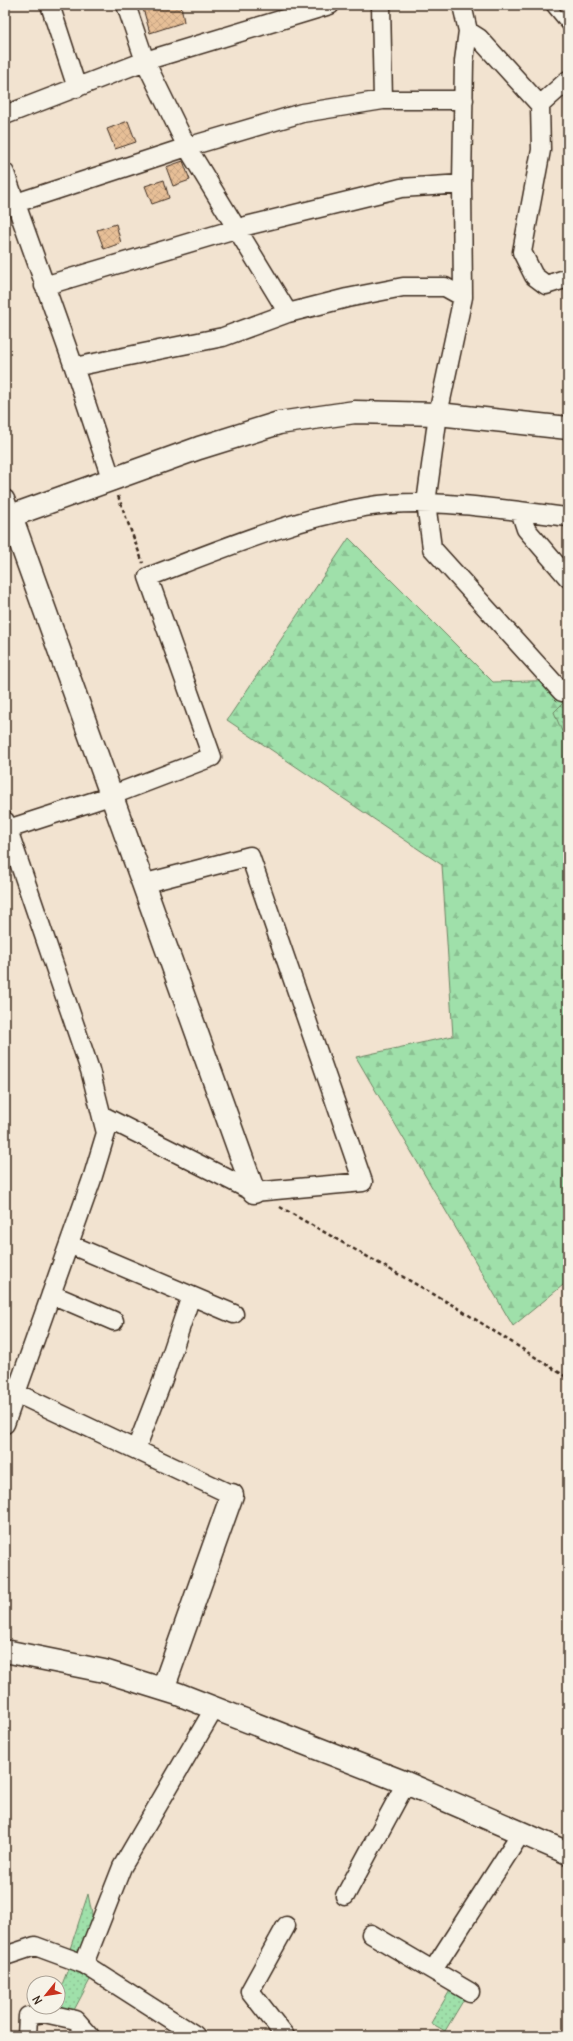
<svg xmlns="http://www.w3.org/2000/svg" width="573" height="2041" font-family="Delius,sans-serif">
	<defs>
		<pattern id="forest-firs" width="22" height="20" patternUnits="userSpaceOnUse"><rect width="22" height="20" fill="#9fe0aa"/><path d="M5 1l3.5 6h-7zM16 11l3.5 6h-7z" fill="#8ac092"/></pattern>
		<pattern id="park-dots" width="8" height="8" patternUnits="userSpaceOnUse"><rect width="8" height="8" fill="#9fe0aa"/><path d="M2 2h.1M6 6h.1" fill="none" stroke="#8ac092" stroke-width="1.8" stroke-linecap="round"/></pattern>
		<pattern id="building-cross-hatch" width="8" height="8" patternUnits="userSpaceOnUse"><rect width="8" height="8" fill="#e7bf97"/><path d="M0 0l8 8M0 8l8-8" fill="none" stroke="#c7a482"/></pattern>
	</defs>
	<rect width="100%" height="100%" fill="#f2e3d0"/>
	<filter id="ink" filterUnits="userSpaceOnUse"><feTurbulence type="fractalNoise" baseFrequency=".025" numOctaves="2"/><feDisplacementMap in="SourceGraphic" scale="8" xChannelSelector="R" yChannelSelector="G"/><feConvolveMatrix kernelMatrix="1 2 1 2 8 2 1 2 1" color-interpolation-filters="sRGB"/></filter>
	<g filter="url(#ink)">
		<path fill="url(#forest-firs)" stroke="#6d8564" d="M 349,538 L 493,682 L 568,680 L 568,1281 L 513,1326 L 356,1057 L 453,1036 L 442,865 L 227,720 Z"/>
		<path fill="url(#park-dots)" stroke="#6d8564" d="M 568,698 L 568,740 L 563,734 L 554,712 Z
			M 88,1894 L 93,1919 L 84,1949 L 69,1952 Z
			M 68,1969 L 91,1978 L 73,2012 L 58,2007 L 58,1995 Z
			M 452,1987 L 466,1996 L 445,2031 L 431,2023 Z"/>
		<path fill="url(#building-cross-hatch)" stroke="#3b2a1e" d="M 142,5 L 181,5 L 184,22 L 150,33 Z
			M 128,121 L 136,142 L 115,149 L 107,129 Z
			M 183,161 L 190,180 L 173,186 L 166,167 Z
			M 164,180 L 169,198 L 152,204 L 145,186 Z
			M 116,224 L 121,243 L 104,249 L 97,230 Z"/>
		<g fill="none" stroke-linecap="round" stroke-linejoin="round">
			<g stroke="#3b2a1e" stroke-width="12">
				<path id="lane" d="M 550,5 L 568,27"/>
			</g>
			<g stroke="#3b2a1e" stroke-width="21">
				<path id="street" d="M 50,5 L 77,88
					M 126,5 L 145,61 L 187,147 L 288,313
					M 381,5 L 383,100
					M 462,5 L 468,31 L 464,61 L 462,184 L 463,297 L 438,414 L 426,503 L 432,548 L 562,692 L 568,687
					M 468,31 L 479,38 L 540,105 L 541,150 L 522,252 L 534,276 L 546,285 L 568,278
					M 540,105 L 568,80
					M 5,115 L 145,61 L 330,5
					M 5,173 L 74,367 L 112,481
					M 16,203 L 187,147 L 302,113 L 383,100 L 464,100
					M 44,286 L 242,227 L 401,188 L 462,184
					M 74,367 L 223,337 L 288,313 L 347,298 L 403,287 L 445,287 L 463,297
					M 5,499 L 11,516
					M 520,511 L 526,529 L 568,578
					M 5,821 L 90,1070 L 106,1133 L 92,1179 L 5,1424
					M 5,830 L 110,796 L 212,757 L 148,577 C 219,550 290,520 365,507 C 427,496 506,510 568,517
					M 103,1116 L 254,1192 L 363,1182 L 250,856 L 142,884
					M 69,1244 L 234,1314
					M 51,1294 L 114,1321
					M 16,1393 L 232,1495
					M 136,1449 L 162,1382 L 191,1296
					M 345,1896 L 406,1783
					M 371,1934 L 470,1992
					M 5,1956 L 35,1946 L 84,1964
					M 433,1970 L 521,1833
					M 195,2035 L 84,1964 L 122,1867 L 214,1709
					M 27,2036 L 28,2016 L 44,2013 L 76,2020 L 90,2036
					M 285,2036 L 250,1991 L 286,1926"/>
			</g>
			<g stroke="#3b2a1e" stroke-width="25">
				<path id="secondary" d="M 11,516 L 254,1192
					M 5,518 L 199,448 L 279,423 L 355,412 L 438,414 L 568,428
					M 5,1651 L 104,1671 L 178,1694 L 406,1783 L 568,1853
					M 163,1689 L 232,1495"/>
			</g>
			<path stroke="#3b2a1e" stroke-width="2.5" stroke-dasharray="4 3" stroke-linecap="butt" d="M 118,496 L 143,563
				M 280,1207 L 456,1307 L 568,1378"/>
			<use href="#lane" stroke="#f7f3e8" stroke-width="9"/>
			<use href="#street" stroke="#f7f3e8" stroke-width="18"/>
			<use href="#secondary" stroke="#f7f3e8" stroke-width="22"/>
		</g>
	</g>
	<rect width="573" height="2041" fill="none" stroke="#f7f3e8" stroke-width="20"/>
	<rect x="10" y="10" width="553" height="2021" fill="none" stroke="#3b2a1e" stroke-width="1.5" filter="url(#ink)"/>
	<g transform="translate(46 1995) rotate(240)"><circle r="19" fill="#f7f3e8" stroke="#aca397"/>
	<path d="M0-3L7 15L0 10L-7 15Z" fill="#c8321e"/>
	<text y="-6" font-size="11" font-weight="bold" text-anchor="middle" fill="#3b2a1e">N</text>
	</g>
</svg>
